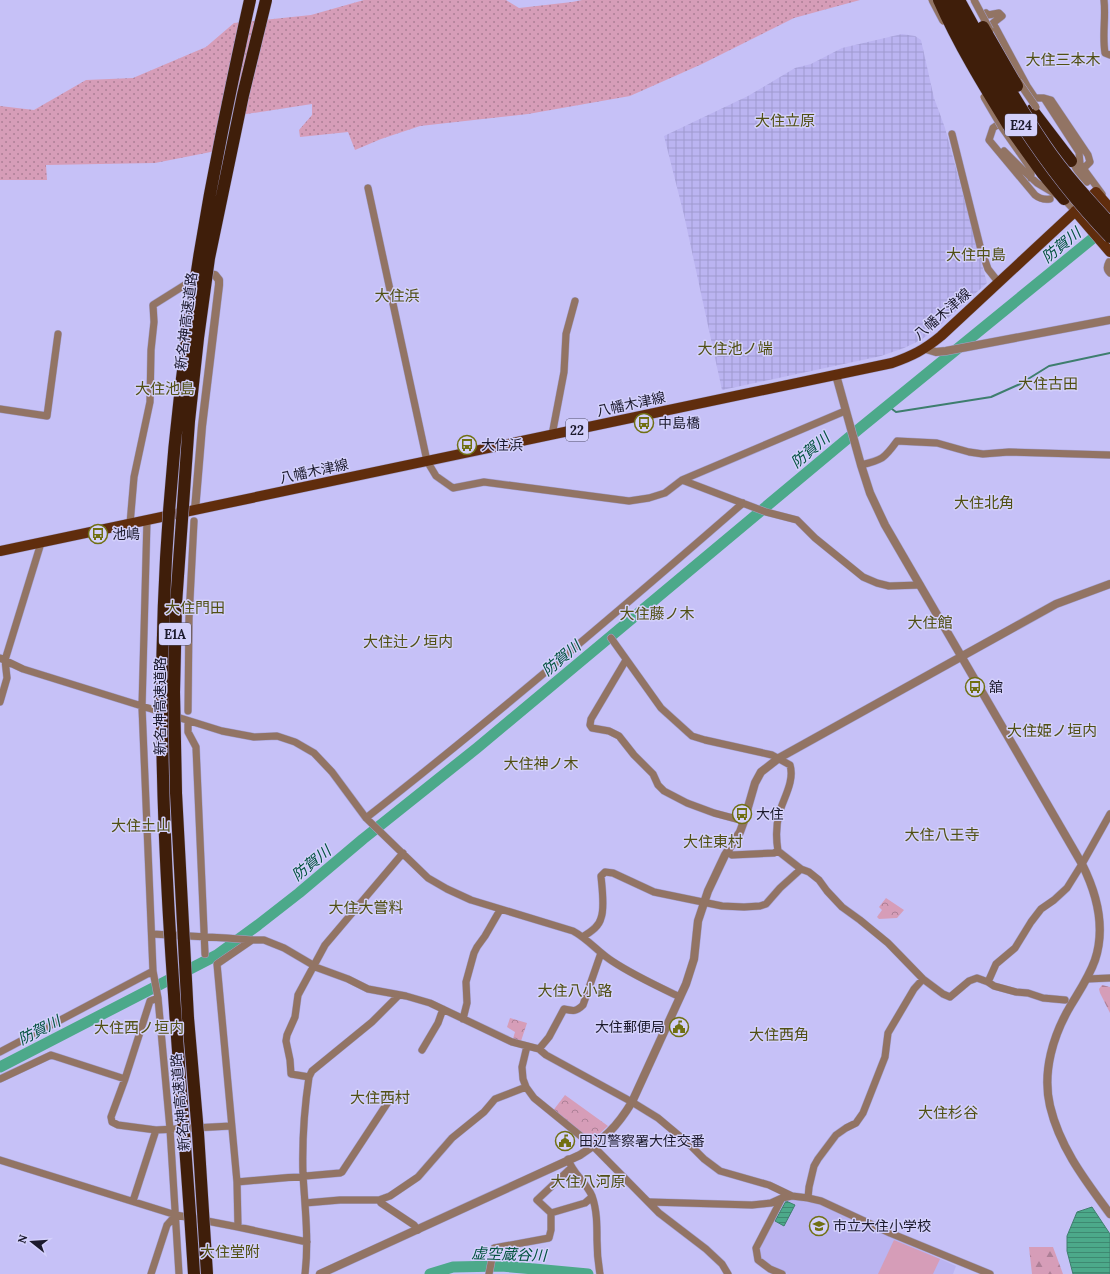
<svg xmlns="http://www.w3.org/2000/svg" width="1110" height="1274" font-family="Lora,'Noto Sans JP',serif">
	<defs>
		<pattern id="industrial-grid" width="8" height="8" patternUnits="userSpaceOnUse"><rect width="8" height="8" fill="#bbb4f1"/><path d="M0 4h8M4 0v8" fill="none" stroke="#a09acf"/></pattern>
		<pattern id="grass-dots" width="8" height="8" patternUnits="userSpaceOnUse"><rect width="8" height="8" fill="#d69db8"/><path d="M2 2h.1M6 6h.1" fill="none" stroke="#ad7f96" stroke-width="1.8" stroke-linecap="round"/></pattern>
		<pattern id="forest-firs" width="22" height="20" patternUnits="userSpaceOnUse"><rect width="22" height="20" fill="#d69db8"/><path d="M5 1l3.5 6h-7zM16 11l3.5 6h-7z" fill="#ad7f96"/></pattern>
		<pattern id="park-crowns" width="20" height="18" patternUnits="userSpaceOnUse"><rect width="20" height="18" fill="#d69db8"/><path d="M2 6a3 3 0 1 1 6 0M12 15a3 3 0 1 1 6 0" fill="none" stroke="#ad7f96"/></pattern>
		<pattern id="water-rules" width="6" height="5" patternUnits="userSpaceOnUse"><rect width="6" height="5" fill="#4ca98a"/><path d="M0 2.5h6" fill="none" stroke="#3e8971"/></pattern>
	</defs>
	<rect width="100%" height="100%" fill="#c6c1f7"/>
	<path fill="#bbb4f1" d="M 790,1197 L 805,1202 L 820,1204 L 956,1266 L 953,1274 L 788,1274 L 761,1260 L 758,1249 L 783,1200 Z"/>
	<path fill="url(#industrial-grid)" d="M 902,34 L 915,36 L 921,40 L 934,98 L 945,128 L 987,283 L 938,327 L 921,340 L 904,348 L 881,356 L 722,390 L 684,215 L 664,136 L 748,96 L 795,68 L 811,64 L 842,48 Z"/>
	<path fill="url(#grass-dots)" d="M 364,0 L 506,0 L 519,8 L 572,2 L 582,0 L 860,0 L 794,18 L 702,64 L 630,96 L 528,114 L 420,126 L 381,139 L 355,150 L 348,132 L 300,137 L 299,130 L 312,115 L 312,104 L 221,118 L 226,149 L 155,163 L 46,165 L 47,180 L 0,180 L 0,106 L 34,110 L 86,80 L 133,78 L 206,47 L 234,23 L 311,15 Z"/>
	<path fill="url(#forest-firs)" d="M 1102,985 L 1110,987 L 1110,1013 L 1100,993 L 1099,989 Z
		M 1029,1247 L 1053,1247 L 1063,1274 L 1032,1274 Z"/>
	<path fill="url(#park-crowns)" d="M 886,898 L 904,910 L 897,918 L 879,919 L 877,917 L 882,910 L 879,907 Z
		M 510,1018 L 527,1023 L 520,1044 L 512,1042 L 515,1032 L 507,1027 Z
		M 565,1095 L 608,1126 L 589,1143 L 552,1112 Z"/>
	<path fill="#d69db8" d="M 894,1240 L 940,1259 L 933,1274 L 878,1274 Z"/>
	<path fill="url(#water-rules)" stroke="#3e7e6e" d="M 786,1201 L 795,1205 L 784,1226 L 775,1221 Z
		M 1092,1207 L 1110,1234 L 1110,1274 L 1073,1274 L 1067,1251 L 1067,1236 L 1077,1212 Z"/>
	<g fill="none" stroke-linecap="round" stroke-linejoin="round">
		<path stroke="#3e7e6e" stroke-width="2" d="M 888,406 L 896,412 L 991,397 L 1020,384 L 1049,366 L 1110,353"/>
		<path stroke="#4ca98a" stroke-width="11" d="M 0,1067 L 217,955 L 258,925 L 299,893 L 363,839 L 477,748 L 859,429 L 1103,230
			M 430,1274 L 453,1267 L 501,1266 L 588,1274"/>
		<g stroke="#a4a0cf" stroke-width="8">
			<path id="minor" d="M 1104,0 C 1106,18 1102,35 1105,53 L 1110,55
				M 986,13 L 988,15 L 999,13 L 1002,16 L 993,23 L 1027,86 L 1035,98 L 1044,98 L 1079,152 L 1080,164 L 1102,194
				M 1044,98 L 1051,100 L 1088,155 L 1090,162 L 1086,166
				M 1004,120 L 993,128 L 989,140 L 1035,195 C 1040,199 1044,200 1050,199
				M 1001,126 L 1031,169 L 1031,178
				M 952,134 L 980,246 L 988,269 L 999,283
				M 1004,151 L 1025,172 L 1037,183 L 1064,199 L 1075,211
				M 1071,157 C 1073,167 1081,175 1087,182
				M 368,188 L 427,461 L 436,476 L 453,488 L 484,482 L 629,501 L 649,498 L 665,493 L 682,480 L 766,512 L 797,520 L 815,538 L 863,577 L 877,583 L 889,586 L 920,585
				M 1109,262 C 1107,266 1106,269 1110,273
				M 0,409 L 47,416 L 58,334
				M 552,435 L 564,372 L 566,334 L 575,301
				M 861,465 C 882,460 884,459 897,441 L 937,443 L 969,452 L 983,454 L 1009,452 L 1110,455
				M 682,480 L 845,411
				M 147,520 L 142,707 L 153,971 L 158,998 L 170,1129 L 179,1274
				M 130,524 L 134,477 L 150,402 L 151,350 L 154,322 L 153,305 L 196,278
				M 611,638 L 661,708 L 692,736 L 705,740 L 772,755 L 790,765 C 795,781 783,799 779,814 C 776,826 776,839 778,851 L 801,869 L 809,872 L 819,880 L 827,891 L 842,907 L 860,920 L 888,943 L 923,979 L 943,994 L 950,997 L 969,981 L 977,978 L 988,982 L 994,986 L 1016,992 L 1028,993 L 1043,998 L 1065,1000
				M 0,658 L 23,669 L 222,731 L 254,737 L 277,736 L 295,742 L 314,753 L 332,772 L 366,818 L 428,878 L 447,889 L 471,900 L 573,931 C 588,939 598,952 612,961 C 633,975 657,986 680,997
				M 626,660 L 591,719 L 590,725 L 592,728 L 609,731 L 619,736 L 634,755 L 653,774 L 658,785 L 664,791 L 687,803 L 714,813 L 744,821
				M 0,702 L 7,678 L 5,660 L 41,543
				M 188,711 L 189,618 L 194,521
				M 188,721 L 188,732 L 196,747 L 205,954
				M 366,818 C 495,717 619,611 743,503
				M 727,852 L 732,855 L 774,853 L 778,851
				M 152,934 L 226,938 L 252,940 L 264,940 L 284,948 L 318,968 L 348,979 L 368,989 L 406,996 L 430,1003 L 512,1042 L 539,1049 L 546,1055 L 632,1102 L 658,1118 L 689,1144 L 704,1159 L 720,1171 L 769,1185 L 792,1196
				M 584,936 C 590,932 599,927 601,918 C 605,908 602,888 601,876 L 605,872 L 613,873 L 654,892 L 722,906 L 744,907 L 760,906 L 766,904 L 780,888 L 801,869
				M 252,940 L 217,964 L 237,1182 L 340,1173 L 342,1172 L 392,1096
				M 1087,979 L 1110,978
				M 988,982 L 996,964 L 1015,948 L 1031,922 L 1041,909 L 1054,900 L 1067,888 L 1082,864 L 1110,814
				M 463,1019 L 467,1003 L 466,982 L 474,953 L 477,947 L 485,936 L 500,910
				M 527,1046 L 522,1067 L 523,1079 L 526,1087 L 534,1098 L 593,1146 L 659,1213 L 706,1249 L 722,1264 L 728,1274
				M 539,1049 L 549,1037 L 564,1009 C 573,1011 576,1012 583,1005 L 601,953
				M 422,1050 L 438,1023 L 443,1009
				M 0,1052 L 153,971
				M 309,1077 L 291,1074 L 290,1060 L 286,1041 L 287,1035 L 295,1017 L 298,995 L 325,945 L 403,853
				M 0,1079 L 51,1055 L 125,1079 L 150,1001 L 158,998
				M 125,1079 L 111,1117 L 112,1122 L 118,1125 L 156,1130 L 133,1201
				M 156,1130 L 231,1126
				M 568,1159 C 573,1174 586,1182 592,1196 C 597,1210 597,1225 597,1240 C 597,1251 598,1263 600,1274
				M 0,1160 L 176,1215 L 238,1227 L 307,1242
				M 237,1182 L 238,1227
				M 782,1198 L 756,1248 L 758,1260 L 770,1269 L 782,1274
				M 808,1198 L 809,1187 L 814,1166 L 818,1159 L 836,1135 L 846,1128 L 856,1123 L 863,1113 L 885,1057 L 888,1033 L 914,989 L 923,979
				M 379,1200 L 381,1203 L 414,1225 L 418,1230
				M 650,1202 L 752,1205 L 771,1203 L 782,1198 L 792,1196 L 808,1198 L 821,1201 L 890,1233 L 990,1274
				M 305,1203 L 340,1200 L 379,1200 L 390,1196 L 418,1177 L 452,1138 L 484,1112 L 495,1099 L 526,1087
				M 551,1213 L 537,1200 L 571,1168
				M 151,1274 L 167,1225 L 176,1215
				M 305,1274 C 309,1241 305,1208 303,1175 C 302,1142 304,1110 309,1077 L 312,1071 L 372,1022 L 399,995
				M 489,1274 L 494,1248 L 549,1238 L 551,1230 L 551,1213 L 585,1203 L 592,1197"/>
		</g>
		<g stroke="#a4a0cf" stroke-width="9">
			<path id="tertiary" d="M 926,349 L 936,352 L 946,351 L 1110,320
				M 836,375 L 861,465 L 870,493 L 885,525 L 1082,864 C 1097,894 1106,927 1095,960 C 1089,977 1080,990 1071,1005 C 1053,1035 1042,1072 1050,1106 C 1060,1148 1085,1180 1110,1214
				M 195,510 L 202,426 L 219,285 L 219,280 L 215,275 L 203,274
				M 320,1274 L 580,1155 C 604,1139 617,1127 632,1102 L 686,984 L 694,959 L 698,921 L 708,891 L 725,855 L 740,832 L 744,821 L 755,783 L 761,772 L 779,758 L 1056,604 L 1110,584"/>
		</g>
		<g stroke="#a4a0cf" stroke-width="11">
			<path id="primary" d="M 1075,211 L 1110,252
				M 0,551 L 892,363 C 912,356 924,350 941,336 L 1096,192 L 1110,208"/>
		</g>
		<g stroke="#a4a0cf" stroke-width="13">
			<path id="motorway" d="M 1032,110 L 1071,161
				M 1010,128 L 1043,174 L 1064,199"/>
		</g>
		<use href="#minor" stroke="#927464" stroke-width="7"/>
		<use href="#tertiary" stroke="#927464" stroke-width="8"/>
		<use href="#primary" stroke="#602d0d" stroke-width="10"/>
		<use href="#motorway" stroke="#3f1e0a" stroke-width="12"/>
		<g stroke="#a4a0cf" stroke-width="8" stroke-linecap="butt">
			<path id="minor-bridge" d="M 932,0 L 943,21
				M 974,0 L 990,30
				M 1018,81 L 1036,107
				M 984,97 L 1001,126"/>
		</g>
		<g stroke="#a4a0cf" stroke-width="13" stroke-linecap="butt">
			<path id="motorway-bridge" d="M 939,0 C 959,45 984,86 1010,128
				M 949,0 C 994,85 1043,168 1110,237
				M 959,0 C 986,50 1014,99 1045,145 C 1064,173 1087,198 1110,223
				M 983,27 L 1017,86
				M 194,1274 C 182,1083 162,893 162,702 C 162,511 184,319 222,132 C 231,88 240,44 250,0
				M 207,1274 L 198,1133 L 188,1018 L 176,793 L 174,692 L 176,604 L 189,421 L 198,338 L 209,258 L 243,95 L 266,0"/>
		</g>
		<use href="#minor-bridge" stroke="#927464" stroke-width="7"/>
		<use href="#motorway-bridge" stroke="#3f1e0a" stroke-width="12"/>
	</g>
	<defs>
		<g id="bus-ring" transform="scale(1)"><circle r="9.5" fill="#d3d0fb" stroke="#707013" stroke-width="1.5"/><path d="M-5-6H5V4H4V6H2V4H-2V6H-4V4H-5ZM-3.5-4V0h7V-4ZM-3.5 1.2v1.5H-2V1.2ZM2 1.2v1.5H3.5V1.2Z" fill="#707013"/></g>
		<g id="civic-ring" transform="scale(1)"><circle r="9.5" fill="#d3d0fb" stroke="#707013" stroke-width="1.5"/><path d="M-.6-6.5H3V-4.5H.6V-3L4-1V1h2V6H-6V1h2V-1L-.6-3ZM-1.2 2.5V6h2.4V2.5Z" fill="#707013"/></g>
		<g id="school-ring" transform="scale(1)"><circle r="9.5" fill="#d3d0fb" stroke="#707013" stroke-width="1.5"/><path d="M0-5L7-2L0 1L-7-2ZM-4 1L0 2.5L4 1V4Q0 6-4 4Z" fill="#707013"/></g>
	</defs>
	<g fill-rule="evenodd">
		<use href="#bus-ring" x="644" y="423"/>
		<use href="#bus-ring" x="467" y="445"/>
		<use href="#bus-ring" x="98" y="534"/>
		<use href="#bus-ring" x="975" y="687"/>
		<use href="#bus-ring" x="742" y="814"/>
		<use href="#civic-ring" x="679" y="1027"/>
		<use href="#civic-ring" x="565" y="1141"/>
		<use href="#school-ring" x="819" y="1226"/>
	</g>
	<g text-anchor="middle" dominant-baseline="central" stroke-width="3" stroke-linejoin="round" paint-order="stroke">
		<g fill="#d3d0fb" stroke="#53516b" stroke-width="1">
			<rect x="1005" y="114" width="32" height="22" rx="3"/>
			<rect x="566" y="419" width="22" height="22" rx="3"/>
			<rect x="159" y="623" width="32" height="22" rx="3"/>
		</g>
		<g font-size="13" font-weight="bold" fill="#1c1a2d">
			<text x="1021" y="125">E24</text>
			<text x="577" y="430">22</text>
			<text x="175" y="634">E1A</text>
		</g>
		<g font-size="14" fill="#1c1a2d" stroke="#d3d0fb">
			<text transform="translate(942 314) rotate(-41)">八幡木津線</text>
			<text transform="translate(186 321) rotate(-83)">新名神高速道路</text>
			<text transform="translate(631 404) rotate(-12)">八幡木津線</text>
			<text transform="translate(314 471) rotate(-12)">八幡木津線</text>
			<text transform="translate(160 706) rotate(-90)">新名神高速道路</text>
			<text transform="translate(180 1102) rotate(-95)">新名神高速道路</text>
		</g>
		<g font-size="14" fill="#1c1a2d" stroke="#d3d0fb" text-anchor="start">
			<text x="658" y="423">中島橋</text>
			<text x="481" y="445">大住浜</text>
			<text x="112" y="534">池嶋</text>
			<text x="989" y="687">舘</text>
			<text x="756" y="814">大住</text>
			<text x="665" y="1027" text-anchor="end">大住郵便局</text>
			<text x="579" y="1141">田辺警察署大住交番</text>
			<text x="833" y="1226">市立大住小学校</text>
		</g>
		<g font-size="15" fill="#515014" stroke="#d3d0fb">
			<text x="1063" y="59">大住三本木</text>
			<text x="785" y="120">大住立原</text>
			<text x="976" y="254">大住中島</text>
			<text x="397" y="295">大住浜</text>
			<text x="735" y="348">大住池ノ端</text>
			<text x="1048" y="383">大住古田</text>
			<text x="165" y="388">大住池島</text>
			<text x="984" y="502">大住北角</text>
			<text x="195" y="607">大住門田</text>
			<text x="657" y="613">大住藤ノ木</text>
			<text x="930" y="622">大住館</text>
			<text x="408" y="641">大住辻ノ垣内</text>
			<text x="1052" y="730">大住姫ノ垣内</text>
			<text x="541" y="763">大住神ノ木</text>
			<text x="141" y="825">大住土山</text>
			<text x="942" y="834">大住八王寺</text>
			<text x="713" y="841">大住東村</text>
			<text x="366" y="907">大住大嘗料</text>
			<text x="575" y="990">大住八小路</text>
			<text x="139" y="1027">大住西ノ垣内</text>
			<text x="779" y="1034">大住西角</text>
			<text x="380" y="1097">大住西村</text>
			<text x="948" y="1112">大住杉谷</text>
			<text x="588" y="1181">大住八河原</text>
			<text x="230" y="1251">大住堂附</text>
		</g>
		<g font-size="15" font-style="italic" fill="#00513d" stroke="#d3d0fb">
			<text transform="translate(1061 245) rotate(-39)">防賀川</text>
			<text transform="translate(810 450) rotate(-40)">防賀川</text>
			<text transform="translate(561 658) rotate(-40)">防賀川</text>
			<text transform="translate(311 863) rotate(-39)">防賀川</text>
			<text transform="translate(39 1030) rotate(-27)">防賀川</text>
			<text transform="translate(509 1254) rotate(2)">虚空蔵谷川</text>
		</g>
	</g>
	<g transform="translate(32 1242) rotate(287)" stroke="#d3d0fb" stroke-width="3" paint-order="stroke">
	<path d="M0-3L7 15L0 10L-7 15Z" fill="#1c1a2d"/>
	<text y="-6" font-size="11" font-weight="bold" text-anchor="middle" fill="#1c1a2d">N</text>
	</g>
</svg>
